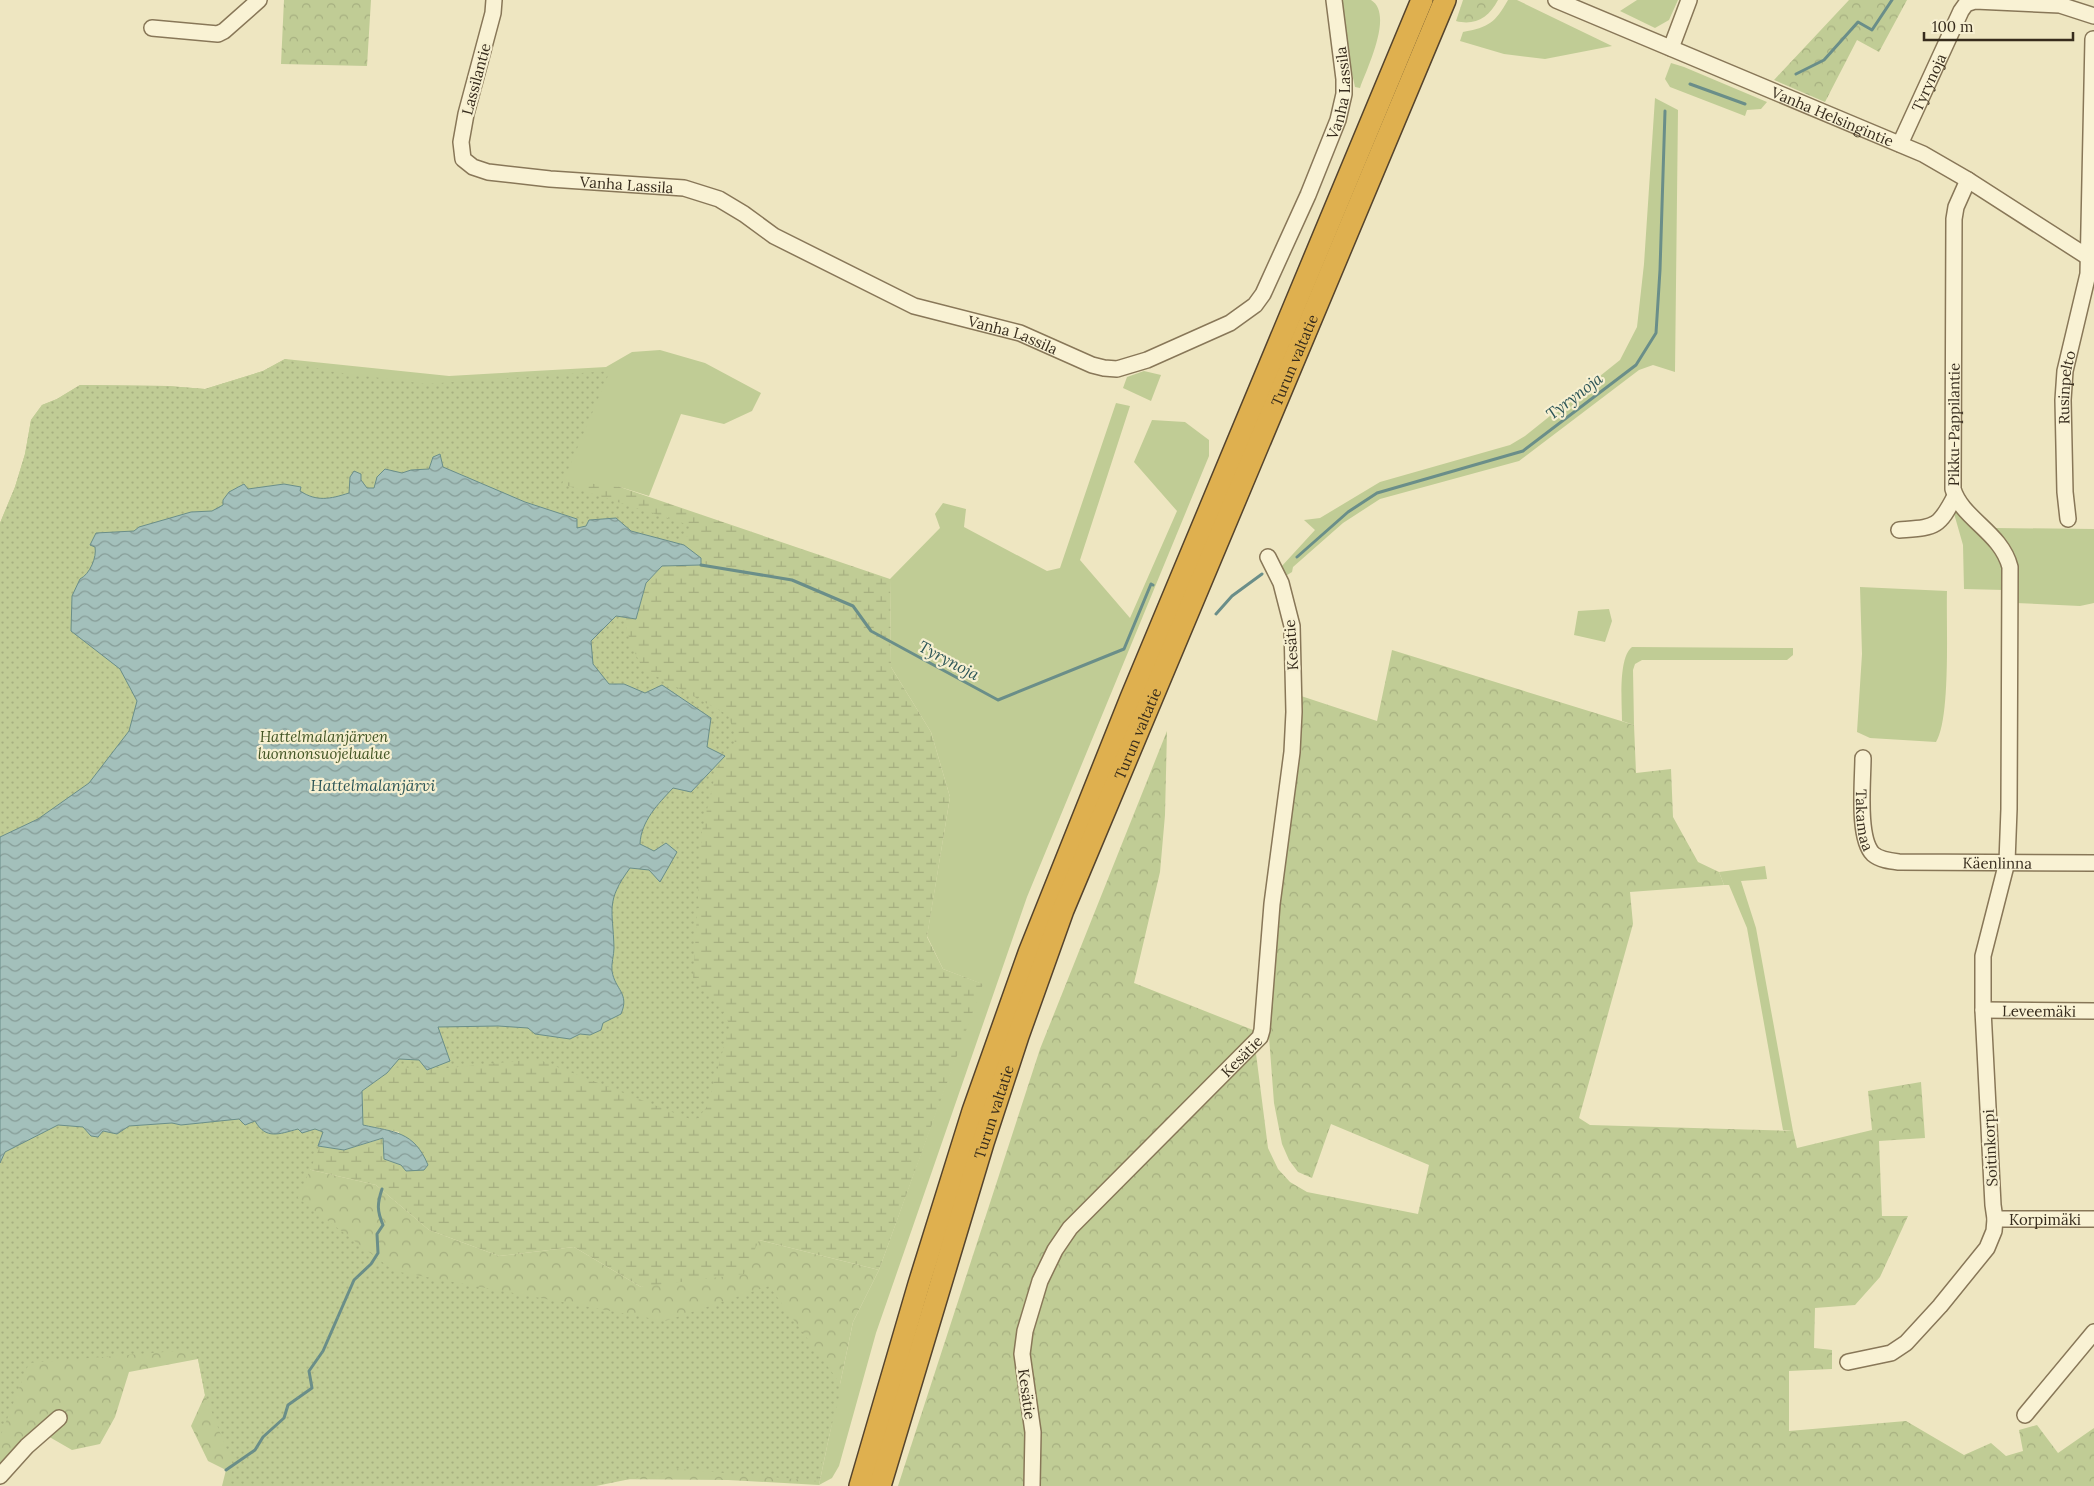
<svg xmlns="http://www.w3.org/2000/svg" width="2094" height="1486" font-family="Lora,serif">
	<defs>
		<pattern id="forest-crowns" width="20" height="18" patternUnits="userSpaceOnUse" patternTransform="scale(1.25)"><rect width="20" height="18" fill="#c0cc95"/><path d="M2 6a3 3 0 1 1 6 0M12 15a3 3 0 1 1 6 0" fill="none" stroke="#a6af80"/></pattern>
		<pattern id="wetland-marsh" width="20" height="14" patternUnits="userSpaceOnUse" patternTransform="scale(1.25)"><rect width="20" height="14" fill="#c0cc95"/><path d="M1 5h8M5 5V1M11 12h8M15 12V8" fill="none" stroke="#a6af80"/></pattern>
		<pattern id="park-dots" width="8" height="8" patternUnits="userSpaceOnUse" patternTransform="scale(1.25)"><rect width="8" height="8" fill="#c0cc95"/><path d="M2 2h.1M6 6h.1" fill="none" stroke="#a6af80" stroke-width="1.8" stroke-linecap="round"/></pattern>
		<pattern id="water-waves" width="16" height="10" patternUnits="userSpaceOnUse" patternTransform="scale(1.25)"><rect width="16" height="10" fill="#a3c0bb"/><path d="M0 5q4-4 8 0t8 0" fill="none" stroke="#869c97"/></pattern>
	</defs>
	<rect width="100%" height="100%" fill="#eee6c1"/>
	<path fill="#c0cc95" d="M 1340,0 L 1371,0 C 1394,14 1367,68 1360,88 L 1355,87 L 1345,41 Z
		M 1508,0 L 1517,0 L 1612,46 L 1545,59 L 1504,54 L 1460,41 L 1463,32 C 1489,27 1495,23 1508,0 Z
		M 1637,0 L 1678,0 L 1669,20 L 1655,28 L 1620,11 Z
		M 1671,63 L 1684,67 L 1767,102 L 1761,109 L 1747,110 L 1745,116 L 1670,87 L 1665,79 Z
		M 1655,98 L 1678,110 L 1675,372 L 1653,365 L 1639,370 L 1519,461 L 1380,499 L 1343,523 L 1293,567 L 1292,572 L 1284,577 L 1281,567 L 1315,530 L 1304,520 L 1320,518 L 1380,482 L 1510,445 L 1525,436 L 1620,360 L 1637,327 L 1644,264 Z
		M 660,350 L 705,363 L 761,393 L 752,411 L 724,424 L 681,414 L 649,496 L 620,487 L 0,523 L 15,487 L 25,454 L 31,420 L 42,405 L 57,399 L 80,385 L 168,386 L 205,389 L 263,371 L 285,359 L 449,376 L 606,367 L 632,352 Z
		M 1144,371 L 1161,375 L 1151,401 L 1123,388 L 1127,377 Z
		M 1116,403 L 1130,406 L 1080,560 L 1130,618 L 1177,511 L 1134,462 L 1152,420 L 1185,422 L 1209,440 L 1209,456 L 1027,897 L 876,1333 L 839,1466 L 832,1478 L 819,1485 L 853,1322 L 879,1270 L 982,984 L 943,969 L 927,936 L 950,797 L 931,732 L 891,667 L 890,579 L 940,528 L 935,514 L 943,503 L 966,509 L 964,527 L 1047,571 L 1060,568 Z
		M 1953,510 L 1959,511 L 1992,544 L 2004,569 L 2004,590 L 1964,589 L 1963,545 Z
		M 1995,528 L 2094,529 L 2094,603 L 2080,606 L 2016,603 L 2009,548 Z
		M 1860,587 L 1947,591 C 1946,624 1951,717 1936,742 L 1870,738 L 1857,732 L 1862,654 Z
		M 1609,609 L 1612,621 L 1605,642 L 1574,635 L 1578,611 Z
		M 1632,647 L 1793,648 L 1793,655 L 1787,660 L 1642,660 L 1635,664 L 1633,670 L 1634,725 L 1622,721 C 1622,703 1618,658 1632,647 Z
		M 1765,866 L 1767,879 L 1741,881 L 1756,928 L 1793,1131 L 1783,1130 L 1747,928 L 1729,885 L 1724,885 L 1719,872 Z"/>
	<path fill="url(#forest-crowns)" d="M 284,0 L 371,0 L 367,66 L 281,64 Z
		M 1463,0 L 1498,0 C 1489,18 1474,26 1456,21 Z
		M 1849,0 L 1907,0 L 1879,52 L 1857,40 L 1825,102 L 1774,80 Z
		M 1392,650 L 1634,725 L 1636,773 L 1671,769 L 1673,817 L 1698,862 L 1719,872 L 1724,885 L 1630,892 L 1633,924 L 1579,1118 L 1590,1125 L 1793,1131 L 1797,1148 L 1872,1130 L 1868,1091 L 1921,1082 L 1925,1138 L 1879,1141 L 1882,1216 L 1908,1216 L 1880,1277 L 1855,1305 L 1815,1308 L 1814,1348 L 1832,1350 L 1832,1369 L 1789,1371 L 1789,1431 L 1906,1421 L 1964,1455 L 1991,1443 L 2006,1456 L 2023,1451 L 2019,1430 L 2037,1425 L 2058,1453 L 2094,1428 L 2094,1486 L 898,1486 L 1040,1049 L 1167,731 L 1165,815 L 1160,872 L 1134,983 L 1253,1030 L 1268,1148 L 1278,1169 L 1290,1182 L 1307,1192 L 1418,1214 L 1429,1165 L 1331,1124 L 1312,1178 L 1298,1172 L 1289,1160 L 1282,1144 L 1274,1103 L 1269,1037 L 1280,886 L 1301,696 L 1377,721 Z
		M 290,1165 L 376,1185 L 429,1230 L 499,1256 L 574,1247 L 641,1287 L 759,1240 L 879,1270 L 853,1322 L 819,1485 L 728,1480 L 598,1479 L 578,1486 L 222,1486 L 226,1470 L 208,1461 L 191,1426 L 205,1395 L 198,1359 L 129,1372 L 115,1417 L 100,1444 L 72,1450 L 46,1435 L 0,1482 L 0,1190 Z"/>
	<path fill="url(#wetland-marsh)" d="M 535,477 L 620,487 L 890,579 L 891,667 L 931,732 L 950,797 L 927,937 L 943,969 L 983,984 L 879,1270 L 759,1240 L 744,1274 L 641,1287 L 574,1247 L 499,1256 L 429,1230 L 376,1185 L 290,1165 L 172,1123 L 344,1150 L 384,1138 L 384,1159 L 401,1165 L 399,1132 L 362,1125 L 362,1091 L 387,1073 L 645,693 L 616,616 L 636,619 L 646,583 L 662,566 L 701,565 L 631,531 Z"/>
	<path fill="url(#park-dots)" d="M 285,359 L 327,371 L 426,384 L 610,371 L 562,484 L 692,526 L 688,536 L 631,557 L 618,597 L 631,645 L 643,669 L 728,715 L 734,732 L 735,746 L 717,767 L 702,831 L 693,980 L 717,1003 L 730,1025 L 707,1107 L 695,1121 L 537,1059 L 449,1068 L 354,1067 L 298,1198 L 394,1271 L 665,1321 L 769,1286 L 842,1386 L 817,1481 L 679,1469 L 596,1486 L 229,1486 L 233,1465 L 205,1395 L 198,1359 L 189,1350 L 29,1363 L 0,1437 L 0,523 L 15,487 L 25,454 L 31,420 L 42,405 L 57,399 L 80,385 L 168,386 L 205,389 L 263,371 Z"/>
	<path fill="url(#water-waves)" stroke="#6a8e89" d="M 440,454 L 443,467 L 525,502 L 577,519 L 577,528 L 586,526 L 589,520 L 616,518 L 631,531 L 684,545 L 701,558 L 701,565 L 662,566 L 646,583 L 636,619 L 616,616 L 591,641 L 593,664 L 609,684 L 624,684 L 645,693 L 662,685 L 711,718 L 707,747 L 725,756 L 691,792 L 673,788 C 658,804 641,821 640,844 L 654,851 L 666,843 L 677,852 L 660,882 L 649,870 L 630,868 C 605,902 613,909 614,948 C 614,955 611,964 612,971 C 615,990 630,993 621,1014 L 603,1023 L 601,1030 L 590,1035 L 580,1034 L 570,1039 L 535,1034 L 528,1028 L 498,1026 L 438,1027 L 450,1061 L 427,1070 L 419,1060 L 399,1059 L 387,1073 L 362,1091 L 363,1125 C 394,1132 414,1131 428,1165 L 424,1170 L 406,1171 L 401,1165 L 384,1159 L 383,1138 L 344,1150 L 318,1146 L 323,1132 L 315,1129 L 302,1133 L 298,1129 C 279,1134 266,1140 255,1121 L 245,1125 L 239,1119 L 181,1125 L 172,1123 L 129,1126 L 117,1134 L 103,1131 L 98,1137 L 91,1136 L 83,1127 L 58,1125 L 5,1152 L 0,1163 L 0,837 L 38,819 L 89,783 L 129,731 L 137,701 L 120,669 L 71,631 L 72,596 L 80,579 C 90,574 97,557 95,547 L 90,545 L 96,533 L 134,531 L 139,527 L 191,512 L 212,511 L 223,505 L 223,500 L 229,492 L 244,484 L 248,489 L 284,484 L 301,487 L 300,491 C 317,502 330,499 349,493 L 350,477 L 354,471 L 361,474 L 361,480 L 367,488 L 374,488 L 377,477 L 385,469 L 402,473 L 411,470 L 429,469 L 433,457 Z"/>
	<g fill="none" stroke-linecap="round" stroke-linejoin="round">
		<path stroke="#6a8e89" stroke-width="3" d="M 1796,74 L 1824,60 L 1858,22 L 1872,30 L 1892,0
			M 1690,84 L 1745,104
			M 1297,557 L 1348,512 L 1377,493 L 1523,451 L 1636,365 L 1656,333 L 1660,270 L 1665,111
			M 701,565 L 792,580 L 853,606 L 871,631 L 998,700 L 1124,649 L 1151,584 L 1153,585
			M 1216,614 L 1232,596 L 1262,574
			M 226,1470 L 255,1450 L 263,1437 L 284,1418 L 288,1405 L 312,1388 L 309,1371 L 323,1351 L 354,1280 L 371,1264 L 378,1253 L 377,1234 L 383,1225 C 377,1211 377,1204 382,1189"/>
		<g stroke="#887758" stroke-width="18">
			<g id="minor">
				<path id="s1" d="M 494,0 L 493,13 L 466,114 L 461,142 L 463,159 L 473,167 L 488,172 L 550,179 L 684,188 L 719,199 L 744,214 L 774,236 L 914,306 L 1020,333 L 1092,365 L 1104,368 L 1117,369 L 1147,360 L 1230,323 L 1255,305 L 1263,294 L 1308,195 L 1338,120 L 1344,94 L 1344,79 L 1334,0"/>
				<path id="s2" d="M 1556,0 L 1923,154 L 1968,180 L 2094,261"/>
				<path d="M 152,28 L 218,34 L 224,31 L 259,0"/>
				<path d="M 1671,48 L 1689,0"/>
				<path id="s3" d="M 1900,144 L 1961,11 L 1966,4 L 1975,1 L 2060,5 L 2094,16"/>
				<path id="s4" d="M 2068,519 L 2065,492 L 2063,400 L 2065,371 L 2088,274 L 2093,39"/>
				<path d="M 1899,530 C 1935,527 1938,529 1955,496"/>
				<path id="s5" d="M 1863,758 C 1863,780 1857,838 1873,854 C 1880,860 1890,861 1899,862 L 2094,863"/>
				<path id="s6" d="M 1983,1010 L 2094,1011"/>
				<path id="s7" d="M 1995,1219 L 2094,1219"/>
				<path id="s8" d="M 1848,1362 L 1891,1353 L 1906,1343 L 1940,1306 L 1987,1248 L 1994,1231 L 1995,1219 L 1993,1205 L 1983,1010 L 1983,956 L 2007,862 L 2009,809 L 2010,567 C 2001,532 1962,519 1953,489 L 1954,219 L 1956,207 L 1968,180"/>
				<path d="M 2025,1415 L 2094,1332"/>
				<path d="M 0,1476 L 27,1446 L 59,1418"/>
				<path id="s9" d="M 1032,1486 L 1033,1432 L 1022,1354 L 1025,1331 L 1040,1281 L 1055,1250 L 1070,1228 L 1260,1037 L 1262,1030 L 1272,904 L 1292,752 L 1294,712 L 1292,626 L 1281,583 L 1268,557"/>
			</g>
		</g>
		<g stroke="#55442d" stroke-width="24">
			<g id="highway">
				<path d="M 860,1486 L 919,1284 L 973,1111 L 1029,953 L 1131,698 L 1422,0"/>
				<path id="s10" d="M 880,1486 L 983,1143 L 1018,1036 L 1063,910 L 1445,0"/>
			</g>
		</g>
		<use href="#minor" stroke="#f9f2d4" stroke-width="15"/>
		<use href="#highway" stroke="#dfb04f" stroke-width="21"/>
	</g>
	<g text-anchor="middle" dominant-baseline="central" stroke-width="4.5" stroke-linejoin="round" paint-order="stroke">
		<g font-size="15" fill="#372c1d" stroke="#f6efd0">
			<text transform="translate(476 79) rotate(-75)">Lassilantie</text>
			<text stroke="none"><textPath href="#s3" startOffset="68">Tyrynoja</textPath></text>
			<text stroke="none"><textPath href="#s1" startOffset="1245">Vanha Lassila</textPath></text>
			<text stroke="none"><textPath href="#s2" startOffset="300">Vanha Helsingintie</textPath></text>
			<text stroke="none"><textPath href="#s1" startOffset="331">Vanha Lassila</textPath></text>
			<text stroke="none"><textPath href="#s1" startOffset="751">Vanha Lassila</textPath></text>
			<text stroke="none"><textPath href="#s10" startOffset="1201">Turun valtatie</textPath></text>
			<text stroke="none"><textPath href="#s4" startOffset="132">Rusinpelto</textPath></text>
			<text stroke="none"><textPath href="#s8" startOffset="1035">Pikku-Pappilantie</textPath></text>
			<text transform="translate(1291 645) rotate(-94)">Kesätie</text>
			<text stroke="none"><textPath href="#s10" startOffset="796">Turun valtatie</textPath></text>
			<text stroke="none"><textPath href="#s5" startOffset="62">Takamaa</textPath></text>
			<text stroke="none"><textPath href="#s5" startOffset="224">Käenlinna</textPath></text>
			<text stroke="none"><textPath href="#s6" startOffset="56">Leveemäki</textPath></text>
			<text stroke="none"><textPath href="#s9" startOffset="512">Kesätie</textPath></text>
			<text stroke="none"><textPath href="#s10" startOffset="391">Turun valtatie</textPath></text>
			<text transform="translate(1990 1148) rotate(-93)">Soitinkorpi</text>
			<text stroke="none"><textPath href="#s7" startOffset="50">Korpimäki</textPath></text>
			<text transform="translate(1027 1394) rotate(82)">Kesätie</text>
		</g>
		<g font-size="15" font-style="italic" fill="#425423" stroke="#f6efd0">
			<text x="324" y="736">Hattelmalanjärven<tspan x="324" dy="17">luonnonsuojelualue</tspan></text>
		</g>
		<g font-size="16" font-style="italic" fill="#2c5557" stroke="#f6efd0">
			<text transform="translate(1574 396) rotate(-37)">Tyrynoja</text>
			<text transform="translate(949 660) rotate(28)">Tyrynoja</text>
			<text x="373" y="785">Hattelmalanjärvi</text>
		</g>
	</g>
	<path d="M1924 32v8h149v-8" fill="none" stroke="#372c1d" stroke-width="2.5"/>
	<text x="1932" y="32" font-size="15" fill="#372c1d" stroke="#f6efd0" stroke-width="4" paint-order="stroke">100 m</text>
</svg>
